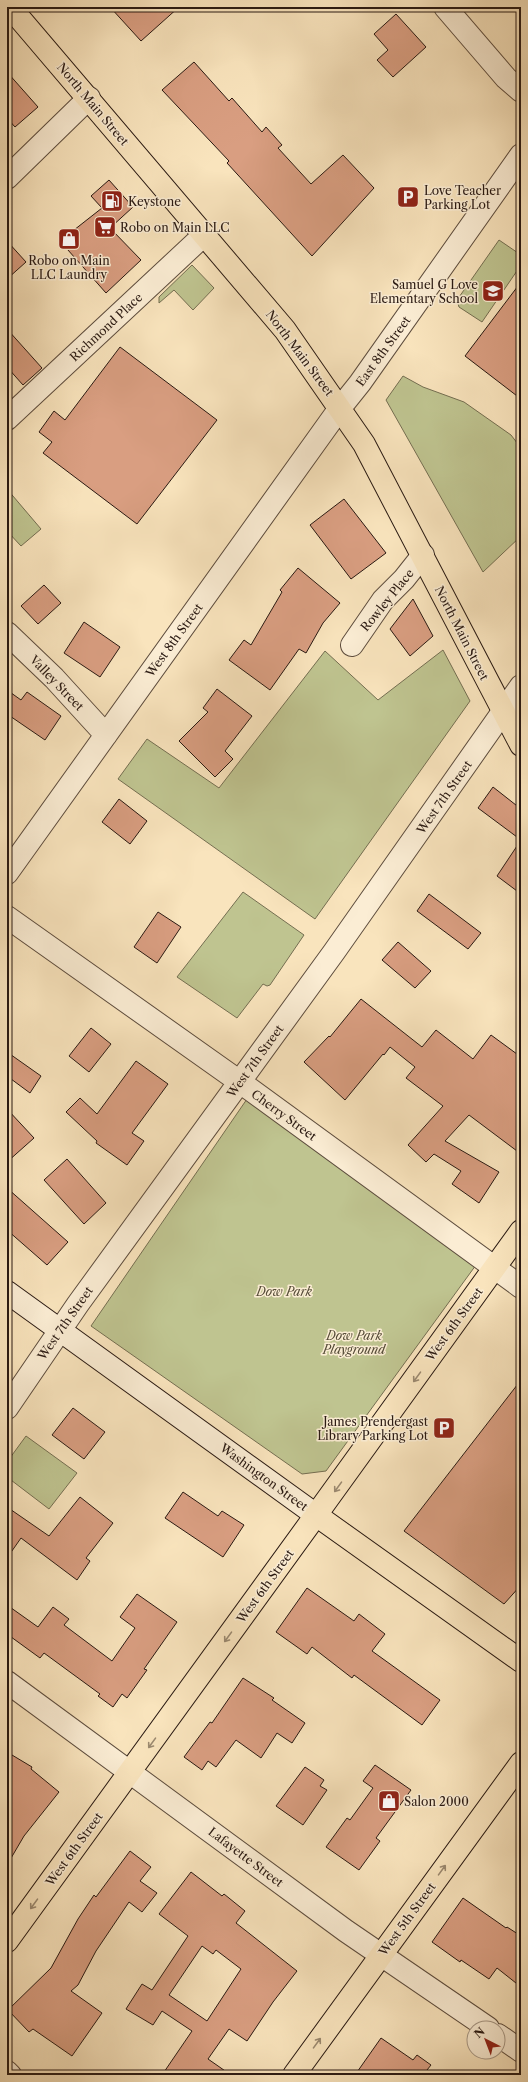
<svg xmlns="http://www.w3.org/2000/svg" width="528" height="2082" font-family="'Libre Caslon Text',serif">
	<rect width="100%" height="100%" fill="#f9e4bd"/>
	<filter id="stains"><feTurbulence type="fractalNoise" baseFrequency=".005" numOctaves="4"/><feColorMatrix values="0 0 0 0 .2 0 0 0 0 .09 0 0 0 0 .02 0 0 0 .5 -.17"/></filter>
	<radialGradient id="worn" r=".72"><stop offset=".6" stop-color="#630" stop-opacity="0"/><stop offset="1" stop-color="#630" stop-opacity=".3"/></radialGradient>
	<path fill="#bfc490" stroke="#746e51" d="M 499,240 L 521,255 L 521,265 L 482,322 L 459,307 L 457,300 Z
		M 192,265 L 214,288 L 193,310 L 174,290 L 159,303 L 159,297 Z
		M 403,376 L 423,387 L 464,402 L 511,435 L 521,448 L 521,536 L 483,572 L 386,400 Z
		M 7,489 L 41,529 L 21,546 L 7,531 Z
		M 443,650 L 470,701 L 315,919 L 118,779 L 147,739 L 219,788 L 325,651 L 378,700 Z
		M 243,892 L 304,935 L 270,985 L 267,986 L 263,984 L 237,1018 L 177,977 Z
		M 247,1099 L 476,1265 L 326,1471 L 302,1474 L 91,1326 Z
		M 26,1436 L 77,1473 L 49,1509 L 7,1477 L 7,1462 Z"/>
	<path fill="#d99e81" stroke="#291912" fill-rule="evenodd" d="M 110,7 L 179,7 L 141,41 Z
		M 396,14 L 426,47 L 393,77 L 377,60 L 388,50 L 374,34 Z
		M 194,62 L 229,101 L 232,98 L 262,132 L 266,127 L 282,145 L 278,148 L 311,184 L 343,155 L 374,188 L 312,256 L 227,163 L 229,161 L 162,90 Z
		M 7,72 L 38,107 L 15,127 L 7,118 Z
		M 109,180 L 133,207 L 110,228 L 141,260 L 106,293 L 60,241 L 102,208 L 91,196 Z
		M 7,241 L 26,262 L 7,279 Z
		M 521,282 L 521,399 L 465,356 Z
		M 7,329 L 42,368 L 23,385 L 7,367 Z
		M 120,347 L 217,420 L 137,524 L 43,453 L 52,442 L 39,432 L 54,411 L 65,420 Z
		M 344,499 L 386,553 L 351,579 L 310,525 Z
		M 298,568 L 340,603 L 323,623 L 306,653 L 299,649 L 270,690 L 229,660 L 244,640 L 251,645 L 282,592 L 280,590 Z
		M 44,585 L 61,603 L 38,624 L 21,606 Z
		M 413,599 L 433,636 L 410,656 L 390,629 Z
		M 84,622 L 120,647 L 100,677 L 64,653 Z
		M 217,689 L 252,716 L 225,751 L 233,759 L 215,777 L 179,741 L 208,712 L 203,708 Z
		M 7,690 L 21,700 L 27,692 L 61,716 L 45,740 L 7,714 Z
		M 493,787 L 521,809 L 521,894 L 497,876 L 521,840 L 478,808 Z
		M 119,799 L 147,821 L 130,844 L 102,822 Z
		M 429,894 L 481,933 L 468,949 L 417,911 Z
		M 158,912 L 181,927 L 157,963 L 134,947 Z
		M 398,942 L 431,971 L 415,988 L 382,960 Z
		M 361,999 L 422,1047 L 436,1030 L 473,1059 L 491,1035 L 521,1057 L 521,1154 L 469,1115 L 445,1141 L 499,1172 L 479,1203 L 452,1184 L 461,1171 L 434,1154 L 426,1162 L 408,1145 L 443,1106 L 406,1078 L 415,1067 L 390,1047 L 384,1055 L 383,1054 L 345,1100 L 304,1062 L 329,1036 L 330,1037 Z
		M 91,1028 L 111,1044 L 89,1072 L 69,1056 Z
		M 7,1052 L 41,1076 L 30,1093 L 7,1076 Z
		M 136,1061 L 168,1084 L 132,1133 L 144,1141 L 127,1165 L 96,1143 L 97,1141 L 66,1112 L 80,1098 L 97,1114 Z
		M 7,1109 L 34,1138 L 7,1162 Z
		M 67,1159 L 106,1203 L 84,1224 L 44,1180 Z
		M 7,1188 L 68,1242 L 47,1265 L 7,1230 Z
		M 521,1380 L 521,1585 L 504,1604 L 404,1531 Z
		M 73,1408 L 105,1432 L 84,1459 L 52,1435 Z
		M 183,1492 L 218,1516 L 222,1511 L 244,1525 L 223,1557 L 165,1518 Z
		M 80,1497 L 113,1523 L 86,1558 L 90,1561 L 77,1580 L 21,1538 L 7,1558 L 7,1507 L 49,1536 Z
		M 307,1588 L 354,1621 L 359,1614 L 385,1634 L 372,1651 L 440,1700 L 422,1725 L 354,1675 L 352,1678 L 312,1647 L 307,1654 L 276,1632 Z
		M 137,1594 L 177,1622 L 144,1669 L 147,1670 L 127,1698 L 122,1694 L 113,1707 L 98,1696 L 100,1694 L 44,1653 L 40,1658 L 7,1634 L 7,1605 L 38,1627 L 53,1607 L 69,1619 L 64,1625 L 112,1661 L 135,1628 L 120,1617 Z
		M 243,1678 L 274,1698 L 272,1700 L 305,1723 L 292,1743 L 277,1733 L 261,1758 L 236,1740 L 216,1767 L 208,1761 L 202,1770 L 184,1757 L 210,1722 L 212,1723 Z
		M 7,1752 L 32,1767 L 31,1769 L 59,1792 L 24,1836 L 7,1865 Z
		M 375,1765 L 411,1790 L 376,1838 L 380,1841 L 359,1870 L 326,1847 L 347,1818 L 350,1820 L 373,1788 L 363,1781 Z
		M 305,1767 L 324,1780 L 320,1786 L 327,1790 L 303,1825 L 276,1806 Z
		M 130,1851 L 151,1867 L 140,1881 L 157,1893 L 142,1912 L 129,1902 L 96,1951 L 78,1985 L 71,1991 L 102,2013 L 72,2056 L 33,2029 L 29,2032 L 8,2010 L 51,1968 L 78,1919 L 94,1895 L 96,1897 Z
		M 191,1872 L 222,1896 L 224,1894 L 245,1911 L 236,1923 L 297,1971 L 273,2002 L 247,2041 L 229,2029 L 208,2059 L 231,2075 L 162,2075 L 192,2031 L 162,2011 L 153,2025 L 126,2009 L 142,1984 L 152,1990 L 188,1936 L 159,1914 ZM 202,1946 L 213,1954 L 216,1950 L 241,1969 L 207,2021 L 169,1995 Z
		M 463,1898 L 506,1928 L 507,1927 L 521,1936 L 521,1987 L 497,1968 L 489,1979 L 461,1960 L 460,1962 L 432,1942 Z
		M 381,2038 L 413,2060 L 417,2055 L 431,2065 L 427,2070 L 434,2075 L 355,2075 Z"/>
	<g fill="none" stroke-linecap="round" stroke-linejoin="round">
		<g stroke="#5d4c3d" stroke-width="24">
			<path id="minor" d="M 445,7 L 506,78 L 521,91
				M 7,178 L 89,98
				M 7,419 L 204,235
				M 7,633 L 54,678 L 106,735
				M 352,645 L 383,600 L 404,579 L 423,555
				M 7,873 L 340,408 L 360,383 L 521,155
				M 7,917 L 240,1082 L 521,1287
				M 7,1408 L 78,1304 L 334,952 L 521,686
				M 7,1682 L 346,1931 L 488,2028
				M 498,2035 L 521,2051
				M 7,2072 L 10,2075"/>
		</g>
		<g stroke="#291912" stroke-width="24">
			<path id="secondary" d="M 7,1292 L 316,1515"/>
		</g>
		<g stroke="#291912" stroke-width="24">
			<path id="primary" d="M 7,1941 L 316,1515
				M 294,2075 L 521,1763"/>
		</g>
		<g stroke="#291912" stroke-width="24">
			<path id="trunk" d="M 10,7 L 285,330 L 364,444 L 521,745
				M 521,1231 L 316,1515 L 521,1661"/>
		</g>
		<use href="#minor" stroke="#fbedd4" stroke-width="22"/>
		<use href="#secondary" stroke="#fbedd4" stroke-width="22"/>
		<use href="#primary" stroke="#f9e4bd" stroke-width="22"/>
		<use href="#trunk" stroke="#f9e4bd" stroke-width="22"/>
	</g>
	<defs><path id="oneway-shaft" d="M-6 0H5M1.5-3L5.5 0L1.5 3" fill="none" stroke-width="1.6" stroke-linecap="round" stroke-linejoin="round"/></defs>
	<g stroke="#9b8970">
		<use href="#oneway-shaft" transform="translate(417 1377) rotate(126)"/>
		<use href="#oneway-shaft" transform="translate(338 1487) rotate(126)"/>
		<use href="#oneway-shaft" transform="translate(228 1637) rotate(126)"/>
		<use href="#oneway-shaft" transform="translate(152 1743) rotate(126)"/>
		<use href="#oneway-shaft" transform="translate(442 1870) rotate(-54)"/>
		<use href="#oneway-shaft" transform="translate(34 1904) rotate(126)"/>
		<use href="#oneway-shaft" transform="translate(317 2043) rotate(-54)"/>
	</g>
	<defs>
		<g id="parking-square" transform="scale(1.15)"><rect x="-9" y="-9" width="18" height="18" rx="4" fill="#8f2418" stroke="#fbedd4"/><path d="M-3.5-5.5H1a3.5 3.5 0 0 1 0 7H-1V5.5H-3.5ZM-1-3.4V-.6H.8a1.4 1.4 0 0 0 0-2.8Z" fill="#fff"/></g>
		<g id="fuel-square" transform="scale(1.15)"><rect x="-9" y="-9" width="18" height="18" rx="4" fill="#8f2418" stroke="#fbedd4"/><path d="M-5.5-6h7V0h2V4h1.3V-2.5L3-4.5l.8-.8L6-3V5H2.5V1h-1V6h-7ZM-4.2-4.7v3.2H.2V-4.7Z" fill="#fff"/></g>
		<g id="supermarket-square" transform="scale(1.15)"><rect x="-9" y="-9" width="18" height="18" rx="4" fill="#8f2418" stroke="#fbedd4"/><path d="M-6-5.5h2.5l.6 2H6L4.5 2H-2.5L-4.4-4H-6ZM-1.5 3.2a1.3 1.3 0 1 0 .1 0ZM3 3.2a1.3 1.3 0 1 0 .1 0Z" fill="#fff"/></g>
		<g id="shop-square" transform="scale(1.15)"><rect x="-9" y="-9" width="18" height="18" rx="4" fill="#8f2418" stroke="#fbedd4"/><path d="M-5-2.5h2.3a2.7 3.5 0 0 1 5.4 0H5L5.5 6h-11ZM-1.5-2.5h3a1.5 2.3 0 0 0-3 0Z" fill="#fff"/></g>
		<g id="school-square" transform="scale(1.15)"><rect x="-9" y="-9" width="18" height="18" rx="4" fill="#8f2418" stroke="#fbedd4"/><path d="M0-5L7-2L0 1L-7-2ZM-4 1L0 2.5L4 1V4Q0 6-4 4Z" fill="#fff"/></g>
	</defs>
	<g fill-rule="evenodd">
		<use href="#parking-square" x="408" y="197"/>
		<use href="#fuel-square" x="112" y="201"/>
		<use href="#supermarket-square" x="105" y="227"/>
		<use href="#shop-square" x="69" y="239"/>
		<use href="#school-square" x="493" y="291"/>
		<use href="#parking-square" x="444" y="1428"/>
		<use href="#shop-square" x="389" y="1801"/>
	</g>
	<g text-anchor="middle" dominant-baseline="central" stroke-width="3" stroke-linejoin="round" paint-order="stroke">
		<g font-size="12" fill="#291912" stroke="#fbedd4">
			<text transform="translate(93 104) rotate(50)">North Main Street</text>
			<text transform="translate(106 327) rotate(-43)">Richmond Place</text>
			<text transform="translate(383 351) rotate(-54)">East 8th Street</text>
			<text transform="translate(300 353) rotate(53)">North Main Street</text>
			<text transform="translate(387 600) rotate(-51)">Rowley Place</text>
			<text transform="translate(462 633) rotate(63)">North Main Street</text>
			<text transform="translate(174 640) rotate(-54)">West 8th Street</text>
			<text transform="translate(57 683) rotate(46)">Valley Street</text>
			<text transform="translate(444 797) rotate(-55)">West 7th Street</text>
			<text transform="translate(255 1061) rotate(-54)">West 7th Street</text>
			<text transform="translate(284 1115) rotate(36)">Cherry Street</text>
			<text transform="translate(65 1323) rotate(-55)">West 7th Street</text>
			<text transform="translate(454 1324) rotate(-54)">West 6th Street</text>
			<text transform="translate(264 1477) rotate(36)">Washington Street</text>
			<text transform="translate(265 1586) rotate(-54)">West 6th Street</text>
			<text transform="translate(74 1849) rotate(-54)">West 6th Street</text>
			<text transform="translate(246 1857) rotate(37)">Lafayette Street</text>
			<text transform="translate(407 1919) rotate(-54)">West 5th Street</text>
		</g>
		<g font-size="12" fill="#291912" stroke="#fbedd4" text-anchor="start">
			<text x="424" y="190">Love Teacher<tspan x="424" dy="14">Parking Lot</tspan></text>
			<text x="128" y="201">Keystone</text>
			<text x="120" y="227">Robo on Main LLC</text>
			<text x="69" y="260" text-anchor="middle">Robo on Main<tspan x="69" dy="14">LLC Laundry</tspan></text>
			<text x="478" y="284" text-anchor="end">Samuel G Love<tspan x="478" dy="14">Elementary School</tspan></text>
			<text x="428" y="1421" text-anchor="end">James Prendergast<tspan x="428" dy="14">Library Parking Lot</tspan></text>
			<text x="404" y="1801">Salon 2000</text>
		</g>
		<g font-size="12" font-style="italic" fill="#564c38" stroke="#fbedd4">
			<text x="284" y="1291">Dow Park</text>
			<text x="354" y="1335">Dow Park<tspan x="354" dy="14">Playground</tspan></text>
		</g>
	</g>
	<rect width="528" height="2082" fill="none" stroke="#f9e4bd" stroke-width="24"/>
	<rect x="8" y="8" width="512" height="2066" fill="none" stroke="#291912" stroke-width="2"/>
	<rect x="12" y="12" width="504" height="2058" fill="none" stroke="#291912"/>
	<g transform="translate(486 2040) rotate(318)"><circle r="19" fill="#fbedd4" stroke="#a79886"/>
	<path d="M0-3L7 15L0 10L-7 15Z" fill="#8f2418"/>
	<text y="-6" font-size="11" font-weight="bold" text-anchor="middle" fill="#291912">N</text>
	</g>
	<rect width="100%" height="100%" filter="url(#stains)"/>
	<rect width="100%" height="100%" fill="url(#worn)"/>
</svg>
